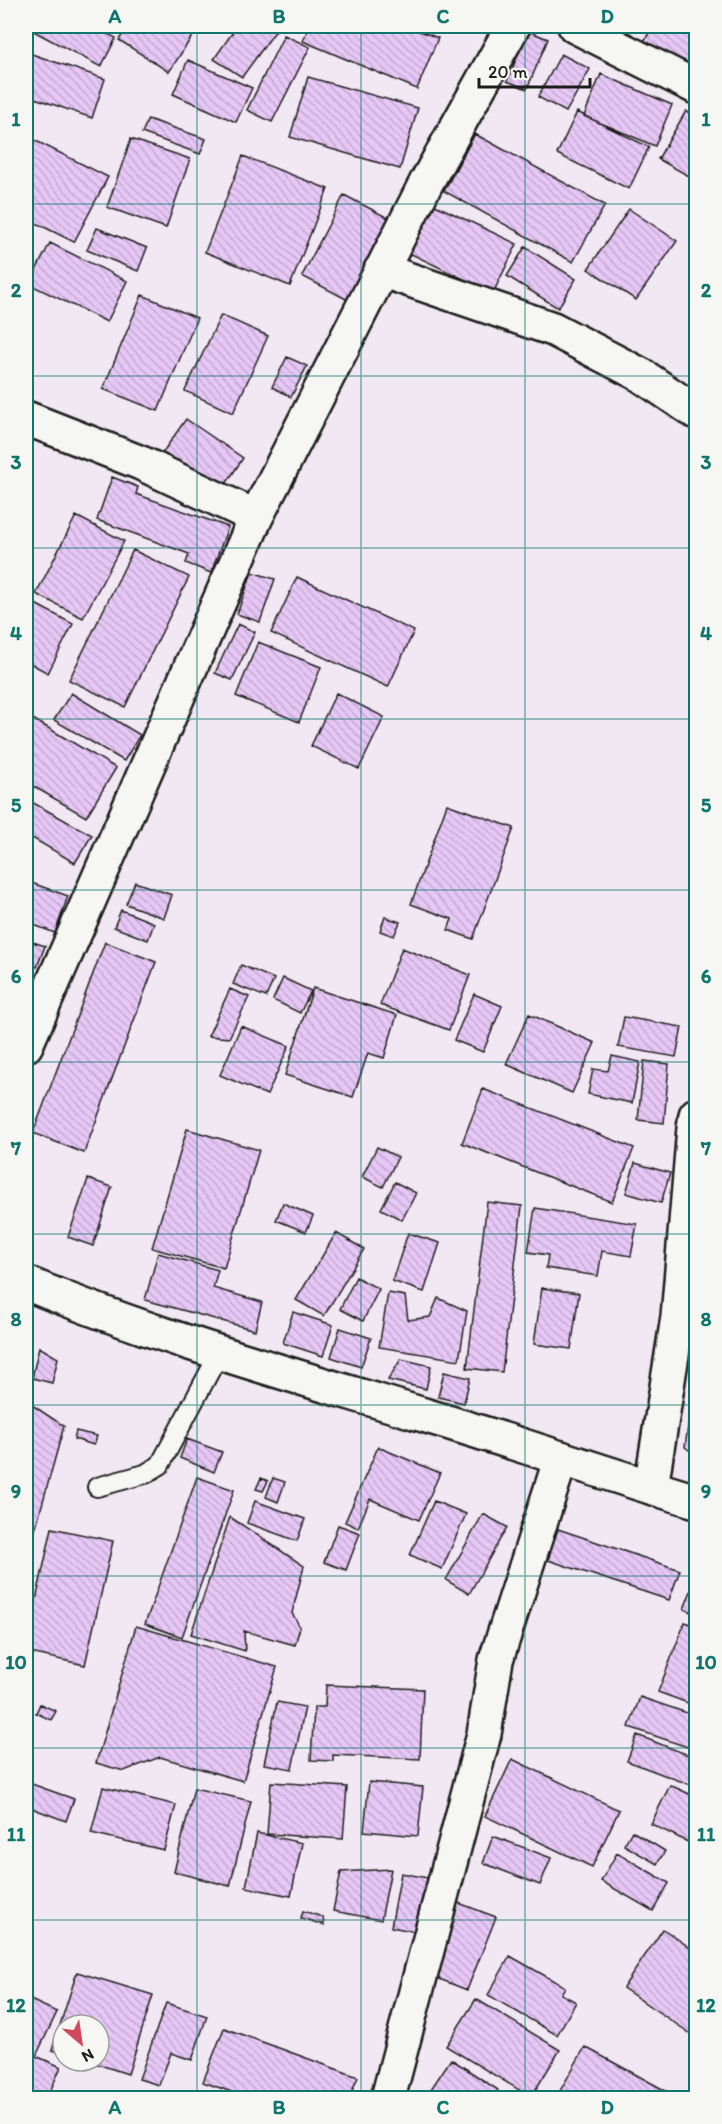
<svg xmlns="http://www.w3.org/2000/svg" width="722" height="2124" font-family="Itim,sans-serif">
	<defs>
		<pattern id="building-back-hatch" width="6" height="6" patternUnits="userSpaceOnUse" patternTransform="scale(1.5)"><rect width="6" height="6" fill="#e6c7f5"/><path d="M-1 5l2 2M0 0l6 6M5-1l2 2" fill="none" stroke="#c5aad1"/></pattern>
	</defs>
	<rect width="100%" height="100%" fill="#f1e8f3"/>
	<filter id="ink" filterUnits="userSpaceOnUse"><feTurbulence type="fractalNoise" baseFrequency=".0167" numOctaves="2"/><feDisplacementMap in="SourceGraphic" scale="12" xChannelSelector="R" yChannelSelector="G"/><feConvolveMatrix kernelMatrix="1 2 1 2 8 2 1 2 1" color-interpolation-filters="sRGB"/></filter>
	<g filter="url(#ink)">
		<path fill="url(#building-back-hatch)" stroke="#1c1c1c" stroke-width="1.5" d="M 26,26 L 92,26 L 116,38 L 101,67 L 26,27 Z
			M 128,26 L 199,26 L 169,72 L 119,40 Z
			M 237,26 L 279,26 L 242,77 L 214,59 Z
			M 309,26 L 407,26 L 438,38 L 417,89 L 303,41 Z
			M 653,26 L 696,26 L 696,71 L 643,43 Z
			M 528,31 L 548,39 L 527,89 L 507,81 Z
			M 284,35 L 310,47 L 272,122 L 247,110 Z
			M 26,52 L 105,79 L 92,118 L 26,95 Z
			M 561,54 L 590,69 L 566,112 L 538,97 Z
			M 188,60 L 252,88 L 236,122 L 173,94 Z
			M 601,74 L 672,105 L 655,146 L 584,116 Z
			M 308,77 L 418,108 L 400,169 L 290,137 Z
			M 686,111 L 696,117 L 696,180 L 658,159 Z
			M 577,112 L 649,147 L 629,189 L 557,154 Z
			M 148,119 L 206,139 L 200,154 L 142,133 Z
			M 475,134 L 605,205 L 573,262 L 444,191 Z
			M 32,139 L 108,177 L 74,242 L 26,218 L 26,151 Z
			M 131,139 L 190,159 L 166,228 L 107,207 Z
			M 243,156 L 328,189 L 290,286 L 205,252 Z
			M 344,195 L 392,220 L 348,300 L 302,276 Z
			M 431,203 L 517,244 L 493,293 L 407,252 Z
			M 629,209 L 677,241 L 636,300 L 588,269 Z
			M 97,228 L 147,248 L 138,271 L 87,250 Z
			M 26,237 L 34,241 L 26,260 Z
			M 50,243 L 127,281 L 107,322 L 29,284 Z
			M 525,247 L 576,279 L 558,308 L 507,276 Z
			M 142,295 L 197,318 L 158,411 L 103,389 Z
			M 221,315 L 268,336 L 233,413 L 185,391 Z
			M 287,357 L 307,366 L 291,397 L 272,387 Z
			M 186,419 L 243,458 L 224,487 L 156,462 Z
			M 112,477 L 138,487 L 136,494 L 228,527 L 211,573 L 186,563 L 189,554 L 97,520 Z
			M 76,516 L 124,541 L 83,618 L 36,594 Z
			M 133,550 L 189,577 L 125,707 L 69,680 Z
			M 252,572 L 275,579 L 260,622 L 237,614 Z
			M 297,577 L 414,631 L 388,687 L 271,633 Z
			M 26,599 L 73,624 L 48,673 L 26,661 Z
			M 238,624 L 255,632 L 232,680 L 215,673 Z
			M 258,642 L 321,667 L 299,722 L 236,696 Z
			M 71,693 L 140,735 L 124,761 L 54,720 Z
			M 336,693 L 384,717 L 359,769 L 311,746 Z
			M 26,715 L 116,768 L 86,817 L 26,782 Z
			M 26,799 L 92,835 L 75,863 L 29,836 L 26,844 Z
			M 447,804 L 514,828 L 473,939 L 448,930 L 452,919 L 411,904 Z
			M 26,881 L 68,896 L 55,933 L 26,922 Z
			M 135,882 L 172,895 L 164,918 L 126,904 Z
			M 121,910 L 154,923 L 148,940 L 114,927 Z
			M 385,917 L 400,922 L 394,936 L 380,931 Z
			M 30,941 L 45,946 L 37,967 L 26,964 L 26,954 Z
			M 105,942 L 156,962 L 84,1153 L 33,1133 Z
			M 402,948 L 470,975 L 449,1030 L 380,1005 Z
			M 241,965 L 274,979 L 266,997 L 233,984 Z
			M 283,978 L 311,991 L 300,1013 L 273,1000 Z
			M 313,988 L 397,1015 L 384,1058 L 368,1053 L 353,1097 L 285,1075 Z
			M 230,989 L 249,997 L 229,1038 L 208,1036 Z
			M 474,994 L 502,1006 L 483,1052 L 454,1040 Z
			M 529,1014 L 595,1043 L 572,1093 L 506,1064 Z
			M 624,1017 L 682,1027 L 676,1057 L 618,1047 Z
			M 241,1026 L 289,1046 L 267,1095 L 220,1075 Z
			M 612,1056 L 640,1062 L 632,1103 L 588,1094 L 593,1069 L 608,1071 Z
			M 644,1061 L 669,1064 L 664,1123 L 638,1120 Z
			M 483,1089 L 634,1148 L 612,1202 L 462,1143 Z
			M 187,1129 L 259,1150 L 224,1268 L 152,1248 Z
			M 377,1147 L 398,1157 L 383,1187 L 362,1177 Z
			M 635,1163 L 670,1173 L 661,1203 L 626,1193 Z
			M 88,1179 L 112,1187 L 93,1246 L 68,1237 Z
			M 395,1182 L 416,1193 L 402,1220 L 381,1209 Z
			M 487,1202 L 522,1206 L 502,1372 L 467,1368 Z
			M 283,1203 L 313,1216 L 306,1232 L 276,1220 Z
			M 535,1208 L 637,1224 L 631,1256 L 602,1251 L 598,1276 L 546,1268 L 548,1255 L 528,1252 Z
			M 336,1233 L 364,1249 L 324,1316 L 296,1300 Z
			M 408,1233 L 440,1243 L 424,1292 L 392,1281 Z
			M 158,1253 L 218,1270 L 213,1288 L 262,1302 L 255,1330 L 145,1300 Z
			M 356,1277 L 379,1289 L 363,1321 L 340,1309 Z
			M 542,1288 L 579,1293 L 571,1349 L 534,1344 Z
			M 388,1293 L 405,1296 L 408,1320 L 430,1317 L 438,1298 L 467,1311 L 459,1360 L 379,1347 Z
			M 293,1312 L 333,1325 L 323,1356 L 283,1343 Z
			M 340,1328 L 371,1338 L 361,1367 L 331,1357 Z
			M 39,1347 L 58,1358 L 52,1383 L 32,1378 Z
			M 401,1359 L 431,1366 L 426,1389 L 388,1380 Z
			M 444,1372 L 470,1378 L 464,1403 L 438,1397 Z
			M 696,1372 L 696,1455 L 685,1447 Z
			M 32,1405 L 64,1426 L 30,1548 L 26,1547 L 26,1427 Z
			M 76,1431 L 97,1436 L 94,1445 L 74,1439 Z
			M 187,1439 L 222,1452 L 214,1472 L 180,1458 Z
			M 378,1447 L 440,1473 L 419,1520 L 370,1499 L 358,1528 L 345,1522 Z
			M 197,1477 L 234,1490 L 182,1637 L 145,1624 Z
			M 261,1478 L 268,1481 L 263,1491 L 256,1489 Z
			M 273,1478 L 285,1482 L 278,1502 L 266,1497 Z
			M 255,1501 L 305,1519 L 297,1541 L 247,1523 Z
			M 434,1501 L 466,1514 L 442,1569 L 410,1555 Z
			M 483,1514 L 507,1527 L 469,1594 L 446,1580 Z
			M 230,1517 L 304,1566 L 292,1613 L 300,1627 L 295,1645 L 244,1631 L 245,1651 L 191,1634 Z
			M 338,1525 L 360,1533 L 346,1570 L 324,1562 Z
			M 52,1528 L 113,1541 L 85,1665 L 26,1652 L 26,1645 Z
			M 558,1529 L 680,1570 L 669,1600 L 548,1560 Z
			M 696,1578 L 696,1614 L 684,1609 Z
			M 685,1622 L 696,1626 L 696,1706 L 658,1692 Z
			M 136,1626 L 277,1667 L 243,1781 L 160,1757 L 124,1771 L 96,1763 Z
			M 326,1685 L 423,1689 L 420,1759 L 333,1755 L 333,1761 L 311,1760 L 314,1707 L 325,1707 Z
			M 640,1697 L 696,1716 L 696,1750 L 629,1727 Z
			M 277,1702 L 305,1707 L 292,1769 L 264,1764 Z
			M 40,1704 L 56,1711 L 51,1720 L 36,1713 Z
			M 637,1735 L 696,1758 L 696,1787 L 627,1761 Z
			M 512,1759 L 619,1810 L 592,1867 L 485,1816 Z
			M 26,1782 L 74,1799 L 66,1821 L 26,1806 Z
			M 271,1782 L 347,1787 L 343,1839 L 267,1834 Z
			M 369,1782 L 423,1787 L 418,1836 L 364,1831 Z
			M 670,1785 L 696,1797 L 696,1846 L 651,1824 Z
			M 103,1787 L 176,1805 L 164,1850 L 91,1833 Z
			M 194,1788 L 251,1801 L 230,1886 L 174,1872 Z
			M 632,1831 L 665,1851 L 657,1864 L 624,1845 Z
			M 257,1833 L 302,1843 L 291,1896 L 246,1887 Z
			M 493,1836 L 551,1858 L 540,1885 L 483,1863 Z
			M 617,1853 L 669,1883 L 653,1911 L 601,1881 Z
			M 391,1869 L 381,1920 L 333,1911 L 341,1872 Z
			M 401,1873 L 428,1878 L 417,1932 L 391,1927 Z
			M 456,1902 L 496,1917 L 467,1990 L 427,1974 Z
			M 303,1911 L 323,1917 L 324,1925 L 301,1918 Z
			M 663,1929 L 696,1952 L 696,2032 L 694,2036 L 623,1988 Z
			M 510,1956 L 565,1987 L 561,1994 L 576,2002 L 557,2035 L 488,1995 Z
			M 77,1972 L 153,1995 L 128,2074 L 88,2061 L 99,2061 L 99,2025 L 63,2025 L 63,2053 L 52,2050 Z
			M 26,1998 L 57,2012 L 36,2056 L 61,2067 L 47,2098 L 26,2098 Z
			M 476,1999 L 560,2050 L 531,2097 L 446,2046 Z
			M 166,2003 L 207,2016 L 192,2060 L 171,2053 L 159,2085 L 139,2079 Z
			M 224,2028 L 358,2077 L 349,2098 L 249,2098 L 203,2082 Z
			M 585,2047 L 679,2098 L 556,2098 Z
			M 451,2059 L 498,2090 L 493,2098 L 425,2098 Z"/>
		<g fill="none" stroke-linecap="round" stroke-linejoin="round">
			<g stroke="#1c1c1c" stroke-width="22">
				<path id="lane" d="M 97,1487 L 145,1474 L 160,1465 L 220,1352"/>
			</g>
			<g stroke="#1c1c1c" stroke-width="38">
				<path id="street" d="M 575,26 L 696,87
					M 381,270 L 553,329 L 641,375 L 696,412
					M 26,418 L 141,463 L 256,517
					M 26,1045 L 256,517 L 426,183 L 513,26
					M 651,1487 L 678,1317 L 694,1128 L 696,1115
					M 388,2098 L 484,1734 L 496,1660 L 561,1458"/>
			</g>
			<g stroke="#1c1c1c" stroke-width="38">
				<path id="secondary" d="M 26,1283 C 156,1337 293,1375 427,1416 C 518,1443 606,1474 696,1501"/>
			</g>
			<use href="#lane" stroke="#f6f6f2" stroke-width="18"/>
			<use href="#street" stroke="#f6f6f2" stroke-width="33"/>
			<use href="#secondary" stroke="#f6f6f2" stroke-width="33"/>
		</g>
	</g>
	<path fill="none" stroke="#0f766e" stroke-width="1.5" stroke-opacity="0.55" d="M 197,26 L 197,2098M 361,26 L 361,2098M 525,26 L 525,2098M 26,204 L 696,204M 26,376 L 696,376M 26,548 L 696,548M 26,719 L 696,719M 26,890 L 696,890M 26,1062 L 696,1062M 26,1234 L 696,1234M 26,1405 L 696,1405M 26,1576 L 696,1576M 26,1748 L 696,1748M 26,1920 L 696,1920"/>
	<rect width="722" height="2124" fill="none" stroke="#f6f6f2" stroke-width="66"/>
	<g transform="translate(81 2043) rotate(151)"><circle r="28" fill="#f6f6f2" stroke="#9f9f9c" stroke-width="1.5"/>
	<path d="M0-4.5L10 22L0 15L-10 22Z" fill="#d1495b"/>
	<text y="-9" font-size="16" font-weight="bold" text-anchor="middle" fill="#1c1c1c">N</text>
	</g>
	<path d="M479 78v9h111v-9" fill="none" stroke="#1c1c1c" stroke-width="3"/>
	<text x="488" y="78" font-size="18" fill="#1c1c1c" stroke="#f6f6f2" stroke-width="4.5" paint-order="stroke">20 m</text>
	<rect x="33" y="33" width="656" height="2058" fill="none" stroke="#0f766e" stroke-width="2"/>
	<g font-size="20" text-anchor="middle" font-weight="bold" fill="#0f766e">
		<text x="115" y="23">A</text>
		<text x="279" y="23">B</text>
		<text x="443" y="23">C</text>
		<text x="607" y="23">D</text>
		<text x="16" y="126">1</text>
		<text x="706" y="126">1</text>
		<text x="16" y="297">2</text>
		<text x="706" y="297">2</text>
		<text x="16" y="469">3</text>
		<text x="706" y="469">3</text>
		<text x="16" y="640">4</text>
		<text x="706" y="640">4</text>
		<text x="16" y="812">5</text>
		<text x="706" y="812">5</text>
		<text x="16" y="983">6</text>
		<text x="706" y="983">6</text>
		<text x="16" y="1155">7</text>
		<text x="706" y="1155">7</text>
		<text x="16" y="1326">8</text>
		<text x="706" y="1326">8</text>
		<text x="16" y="1498">9</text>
		<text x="706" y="1498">9</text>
		<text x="16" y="1669">10</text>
		<text x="706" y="1669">10</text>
		<text x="16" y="1841">11</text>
		<text x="706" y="1841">11</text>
		<text x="16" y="2012">12</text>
		<text x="706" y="2012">12</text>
		<text x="115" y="2114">A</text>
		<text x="279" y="2114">B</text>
		<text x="443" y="2114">C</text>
		<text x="607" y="2114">D</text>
	</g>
</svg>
